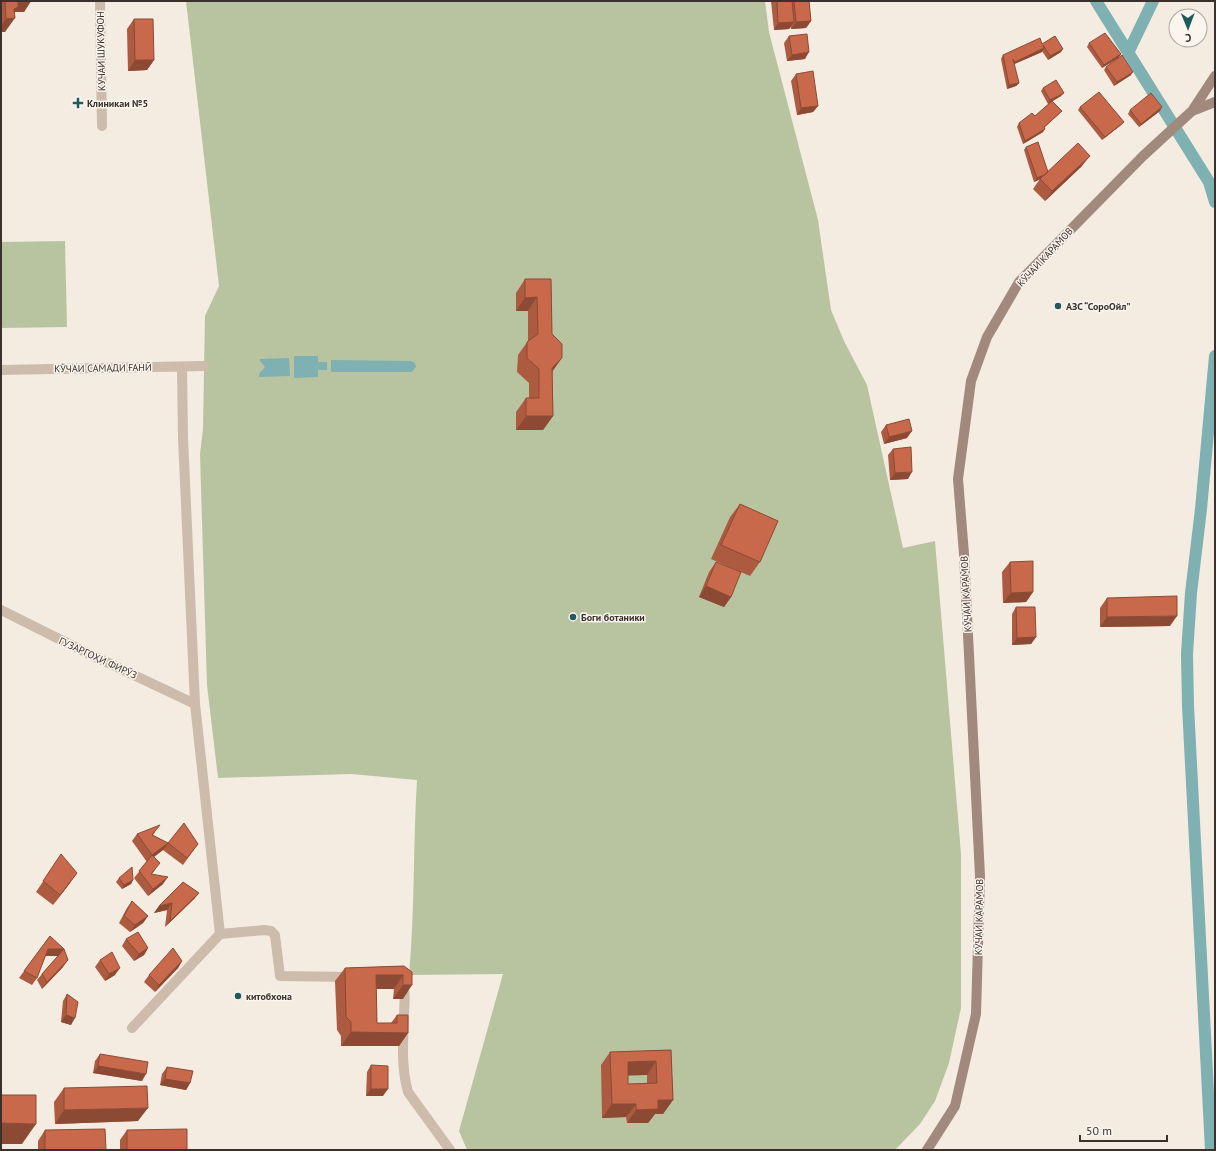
<svg xmlns="http://www.w3.org/2000/svg" width="1216" height="1151" font-family="'PT Sans',sans-serif">
	<rect width="100%" height="100%" fill="#f4ebe1"/>
	<path fill="#b8c4a0" d="M 186,1 L 765,1 L 769,32 L 818,220 L 831,310 L 844,341 L 867,385 L 903,548 L 935,541 L 961,854 L 961,1008 L 949,1063 L 935,1101 L 920,1124 L 895,1150 L 467,1150 L 459,1131 L 503,974 L 409,975 C 415,910 413,845 417,780 L 351,774 L 218,778 L 207,685 L 200,454 L 203,429 L 205,316 L 219,286 Z
		M 65,241 L 67,327 L 1,328 L 1,242 Z"/>
	<path fill="#7fb0b2" d="M 294,356 L 318,356 L 318,362 L 327,362 L 327,370 L 318,370 L 318,377 L 294,378 Z
		M 289,358 L 290,376 L 259,377 L 259,374 L 265,367 L 260,361 L 260,359 Z
		M 331,360 L 411,361 L 415,363 L 416,367 L 412,372 L 331,372 Z"/>
	<g fill="none" stroke-linecap="round" stroke-linejoin="round">
		<path stroke="#7fb0b2" stroke-width="12" d="M 1096,1 L 1209,182 L 1215,202
			M 1128,53 L 1153,1
			M 1211,1150 L 1188,706 L 1187,654 L 1191,593 L 1201,509 L 1215,356"/>
		<path stroke="#cdbbac" stroke-width="10" d="M 100,1 L 102,126
			M 1,370 L 204,366
			M 1,610 L 81,650 L 195,704
			M 220,934 L 264,930 L 271,931 L 275,935 L 280,976 L 351,977
			M 403,983 C 406,994 404,1006 404,1017 C 403,1042 401,1067 408,1092 L 450,1150
			M 132,1028 L 220,934 L 195,704 L 183,438 L 182,367"/>
		<path stroke="#a18a7d" stroke-width="10" d="M 1192,111 L 1215,102
			M 927,1150 L 955,1106 L 976,1014 L 980,876 L 964,554 L 958,479 L 971,381 L 987,337 L 1019,282 L 1143,156 L 1192,111 L 1215,76"/>
	</g>
	<path fill="#ac5a40" fill-rule="evenodd" d="M 1,1 L 31,1 L 24,12 L 15,12 L 5,32 L 1,32 Z
		M 771,1 L 809,1 L 811,21 L 806,28 L 791,29 L 791,27 L 789,29 L 774,30 Z
		M 134,19 L 154,60 L 147,70 L 128,71 L 127,29 Z
		M 789,36 L 805,59 L 787,61 L 784,43 Z
		M 1089,43 L 1121,54 L 1118,58 L 1102,68 L 1087,47 Z
		M 1042,44 L 1061,52 L 1048,60 L 1042,51 L 1042,52 L 1014,64 L 1019,83 L 1016,86 L 1007,89 L 1001,59 L 1003,55 Z
		M 1106,67 L 1131,75 L 1114,86 L 1104,70 Z
		M 796,74 L 818,106 L 813,112 L 797,115 L 791,81 Z
		M 1043,88 L 1061,96 L 1052,101 L 1059,114 L 1044,128 L 1043,132 L 1023,144 L 1017,127 L 1019,123 L 1035,116 L 1051,102 L 1048,104 L 1041,91 Z
		M 1080,107 L 1121,125 L 1102,140 L 1078,110 Z
		M 1130,110 L 1160,111 L 1139,127 L 1128,114 Z
		M 1026,147 L 1048,172 L 1082,166 L 1045,201 L 1033,189 L 1040,179 L 1034,182 L 1024,150 Z
		M 525,279 L 551,279 L 553,416 L 543,430 L 516,430 L 516,412 L 526,398 L 529,398 L 529,383 L 517,372 L 518,355 L 528,341 L 528,311 L 516,311 L 516,293 Z
		M 886,425 L 907,438 L 884,444 L 881,432 Z
		M 893,449 L 908,479 L 890,480 L 888,455 Z
		M 740,504 L 760,562 L 750,576 L 711,559 L 730,517 Z
		M 716,562 L 731,597 L 724,607 L 699,597 L 709,572 Z
		M 1010,562 L 1033,592 L 1026,602 L 1003,603 L 1002,572 Z
		M 1107,598 L 1170,626 L 1100,627 L 1100,608 Z
		M 1016,607 L 1036,637 L 1031,644 L 1012,645 L 1012,614 Z
		M 155,832 L 153,835 L 168,843 L 198,844 L 183,865 L 163,850 L 154,857 L 155,870 L 152,874 L 163,884 L 148,896 L 134,878 L 147,862 L 132,841 L 137,834 Z
		M 54,865 L 70,883 L 53,905 L 36,892 Z
		M 119,878 L 133,880 L 131,884 L 122,889 L 116,882 Z
		M 199,893 L 194,899 L 165,927 L 167,910 L 154,913 L 159,906 Z
		M 132,901 L 148,916 L 143,923 L 130,932 L 119,923 L 127,908 Z
		M 50,936 L 63,967 L 42,989 L 37,980 L 42,974 L 58,956 L 45,956 L 37,978 L 32,985 L 19,978 Z
		M 126,939 L 148,948 L 144,955 L 134,961 L 122,946 Z
		M 100,960 L 115,975 L 105,981 L 95,967 Z
		M 182,961 L 178,968 L 155,992 L 144,982 L 149,975 Z
		M 404,966 L 403,999 L 393,999 L 394,989 L 376,989 L 377,1023 L 391,1023 L 397,1015 L 408,1033 L 399,1046 L 341,1046 L 341,1036 L 337,1030 L 335,981 L 345,968 Z
		M 67,994 L 71,1025 L 61,1022 L 63,1001 Z
		M 671,1050 L 673,1100 L 663,1114 L 655,1114 L 648,1123 L 627,1123 L 626,1117 L 602,1118 L 601,1065 L 610,1052 ZM 628,1075 L 647,1075 L 647,1083 L 628,1084 Z
		M 100,1054 L 142,1081 L 93,1073 L 95,1061 Z
		M 371,1065 L 383,1096 L 366,1096 L 367,1072 Z
		M 167,1067 L 190,1083 L 186,1090 L 160,1085 L 162,1074 Z
		M 64,1088 L 138,1121 L 55,1124 L 54,1102 Z
		M 45,1130 L 106,1150 L 38,1150 L 38,1141 Z
		M 127,1130 L 187,1150 L 120,1150 L 120,1140 Z"/>
	<path fill="#8c4a34" d="M 16,1 L 31,1 L 24,12 L 14,12 L 15,18 L 5,32 L 1,32 L 1,26 L 6,19 Z
		M 811,21 L 806,28 L 791,29 L 796,22 Z
		M 794,22 L 789,29 L 774,30 L 778,23 Z
		M 1044,48 L 1042,52 L 1012,65 L 1015,62 Z
		M 1063,49 L 1061,52 L 1048,60 L 1050,56 Z
		M 809,52 L 805,59 L 787,61 L 792,55 Z
		M 1121,54 L 1118,58 L 1102,68 L 1104,65 Z
		M 135,60 L 154,60 L 147,70 L 128,71 Z
		M 1133,72 L 1131,75 L 1114,86 L 1117,82 Z
		M 1019,83 L 1016,86 L 1007,89 L 1009,85 Z
		M 1064,93 L 1061,96 L 1048,104 L 1050,100 Z
		M 818,106 L 813,112 L 797,115 L 801,108 Z
		M 1162,107 L 1160,111 L 1139,127 L 1141,124 Z
		M 1124,122 L 1121,125 L 1102,140 L 1105,137 Z
		M 1045,129 L 1043,132 L 1023,144 L 1025,141 Z
		M 1090,156 L 1082,166 L 1045,201 L 1052,191 Z
		M 1048,173 L 1046,177 L 1034,182 L 1037,178 Z
		M 537,297 L 528,311 L 516,311 L 525,298 Z
		M 562,358 L 552,372 L 542,381 L 552,368 Z
		M 526,416 L 553,416 L 543,430 L 516,430 Z
		M 912,431 L 907,438 L 884,444 L 889,437 Z
		M 912,472 L 908,479 L 890,480 L 895,473 Z
		M 706,586 L 731,597 L 724,607 L 699,597 Z
		M 1033,592 L 1026,602 L 1003,603 L 1011,593 Z
		M 1177,616 L 1170,626 L 1100,627 L 1107,617 Z
		M 1036,637 L 1031,644 L 1012,645 L 1017,638 Z
		M 168,843 L 163,850 L 147,862 L 152,855 Z
		M 77,873 L 70,883 L 53,905 L 60,895 Z
		M 168,877 L 163,884 L 148,896 L 153,889 Z
		M 133,880 L 131,884 L 122,889 L 124,885 Z
		M 199,893 L 194,899 L 165,927 L 170,921 Z
		M 172,903 L 167,910 L 154,913 L 159,906 Z
		M 148,916 L 143,923 L 130,932 L 135,925 Z
		M 148,948 L 144,955 L 134,961 L 139,954 Z
		M 48,949 L 64,949 L 60,956 L 43,956 Z
		M 68,960 L 63,967 L 42,989 L 47,982 Z
		M 182,961 L 178,968 L 155,992 L 159,985 Z
		M 120,968 L 115,975 L 105,981 L 109,974 Z
		M 376,975 L 403,975 L 394,989 L 366,989 Z
		M 403,985 L 412,985 L 403,999 L 393,999 Z
		M 66,1015 L 75,1018 L 71,1025 L 61,1022 Z
		M 351,1032 L 408,1033 L 399,1046 L 341,1046 Z
		M 656,1061 L 647,1075 L 618,1076 L 628,1062 Z
		M 98,1066 L 146,1074 L 142,1081 L 93,1073 Z
		M 165,1079 L 190,1083 L 186,1090 L 160,1085 Z
		M 371,1089 L 388,1089 L 383,1096 L 366,1096 Z
		M 658,1100 L 673,1100 L 663,1114 L 655,1114 L 648,1123 L 627,1123 L 636,1110 Z
		M 612,1104 L 636,1104 L 626,1117 L 602,1118 Z
		M 148,1108 L 138,1121 L 55,1124 L 64,1110 Z
		M 1,1123 L 36,1124 L 22,1144 L 1,1144 Z"/>
	<path fill="#c8694b" stroke="#8c4a34" fill-rule="evenodd" d="M 5,1 L 18,1 L 18,7 L 14,9 L 15,18 L 6,19 Z
		M 777,1 L 792,1 L 794,22 L 778,23 Z
		M 794,1 L 809,1 L 811,21 L 796,22 Z
		M 134,19 L 153,19 L 154,60 L 135,60 Z
		M 1105,33 L 1121,54 L 1104,65 L 1089,43 Z
		M 807,34 L 809,52 L 792,55 L 789,36 Z
		M 1055,36 L 1063,49 L 1050,56 L 1043,45 L 1044,48 L 1015,62 L 1013,59 L 1019,83 L 1009,85 L 1003,55 L 1040,38 L 1042,44 Z
		M 1122,55 L 1133,72 L 1117,82 L 1106,67 Z
		M 813,71 L 818,106 L 801,108 L 796,74 Z
		M 1056,80 L 1064,93 L 1050,100 L 1043,88 Z
		M 1099,92 L 1124,122 L 1105,137 L 1080,107 Z
		M 1151,93 L 1162,107 L 1141,124 L 1130,110 Z
		M 1052,101 L 1062,111 L 1044,127 L 1045,129 L 1025,141 L 1019,123 L 1032,113 L 1035,116 Z
		M 1038,142 L 1048,172 L 1044,175 L 1037,178 L 1026,147 Z
		M 1078,143 L 1090,156 L 1052,191 L 1040,179 Z
		M 525,279 L 551,279 L 552,334 L 562,344 L 562,358 L 552,368 L 553,416 L 526,416 L 526,398 L 539,398 L 539,369 L 527,358 L 527,342 L 538,334 L 537,297 L 525,298 Z
		M 909,419 L 912,431 L 889,437 L 886,425 Z
		M 911,447 L 912,472 L 895,473 L 893,449 Z
		M 740,504 L 778,521 L 760,562 L 721,545 Z
		M 1033,561 L 1033,592 L 1011,593 L 1010,562 Z
		M 716,562 L 741,572 L 731,597 L 706,586 Z
		M 1177,596 L 1177,616 L 1107,617 L 1107,598 Z
		M 1016,607 L 1035,607 L 1036,637 L 1017,638 Z
		M 184,823 L 198,844 L 187,858 L 168,843 L 152,855 L 160,863 L 151,874 L 168,877 L 153,889 L 139,871 L 152,855 L 137,834 L 160,825 L 152,835 L 168,843 Z
		M 61,854 L 77,873 L 60,895 L 43,881 Z
		M 132,867 L 133,880 L 124,885 L 119,878 Z
		M 183,882 L 199,893 L 170,921 L 172,903 L 159,906 Z
		M 132,901 L 148,916 L 135,925 L 124,916 Z
		M 138,932 L 148,948 L 139,954 L 126,939 Z
		M 50,936 L 64,949 L 48,949 L 37,978 L 24,971 Z
		M 173,948 L 182,961 L 159,985 L 149,975 Z
		M 64,949 L 68,960 L 47,982 L 42,974 Z
		M 112,952 L 120,968 L 109,974 L 100,960 Z
		M 404,966 L 412,972 L 412,985 L 403,985 L 403,975 L 376,975 L 377,1023 L 397,1023 L 397,1015 L 408,1015 L 408,1033 L 351,1032 L 351,1022 L 346,1017 L 345,968 Z
		M 67,994 L 78,1002 L 75,1018 L 66,1015 Z
		M 671,1050 L 673,1100 L 658,1100 L 658,1109 L 636,1110 L 636,1104 L 612,1104 L 610,1052 ZM 656,1061 L 657,1083 L 628,1084 L 628,1062 Z
		M 100,1054 L 148,1062 L 146,1074 L 98,1066 Z
		M 371,1065 L 388,1066 L 388,1089 L 371,1089 Z
		M 167,1067 L 193,1071 L 190,1083 L 165,1079 Z
		M 147,1086 L 148,1108 L 64,1110 L 64,1088 Z
		M 1,1095 L 36,1095 L 36,1124 L 1,1123 Z
		M 105,1129 L 106,1150 L 45,1150 L 45,1130 Z
		M 187,1129 L 187,1150 L 127,1150 L 127,1130 Z"/>
	<g fill="#1f5a5e" stroke="#fbf5ee" stroke-width="1.5">
		<path d="M76 97h4v4h4v4h-4v4h-4v-4h-4v-4h4z"/>
		<circle cx="1058" cy="306" r="4"/>
		<circle cx="573" cy="617" r="4"/>
		<circle cx="238" cy="996" r="4"/>
	</g>
	<g text-anchor="middle" dominant-baseline="central" stroke-width="3" stroke-linejoin="round" paint-order="stroke">
		<g font-size="10" fill="#3b302b" stroke="#fbf5ee">
			<text transform="translate(101 51) rotate(-91)">КУЧАИ ШУКУФОН</text>
			<text transform="translate(1045 257) rotate(-47)">КӮЧАИ КАРАМОВ</text>
			<text transform="translate(103 368) rotate(-1)">КӮЧАИ САМАДИ ҒАНӢ</text>
			<text transform="translate(966 594) rotate(-93)">КӮЧАИ КАРАМОВ</text>
			<text transform="translate(98 658) rotate(25)">ГУЗАРГОҲИ ФИРӮЗ</text>
			<text transform="translate(979 917) rotate(-89)">КӮЧАИ КАРАМОВ</text>
		</g>
		<g font-size="10" font-weight="bold" fill="#3b302b" stroke="#fbf5ee" text-anchor="start">
			<text x="87" y="103">Клиникаи №5</text>
			<text x="1066" y="306">АЗС “СороОйл”</text>
			<text x="581" y="617">Боги ботаники</text>
			<text x="246" y="996">китобхона</text>
		</g>
	</g>
	<rect width="1216" height="1151" fill="none" stroke="#3b302b" stroke-width="4"/>
	<g transform="translate(1188 28) rotate(179)"><circle r="19" fill="#fbf5ee" stroke="#aea6a0"/>
	<path d="M0-3L7 15L0 10L-7 15Z" fill="#1f5a5e"/>
	<text y="-6" font-size="11" font-weight="bold" text-anchor="middle" fill="#3b302b">С</text>
	</g>
	<path d="M1080 1135v6h87v-6" fill="none" stroke="#3b302b" stroke-width="2"/>
	<text x="1086" y="1135" font-size="12" fill="#3b302b" stroke="#fbf5ee" stroke-width="3" paint-order="stroke">50 m</text>
</svg>
